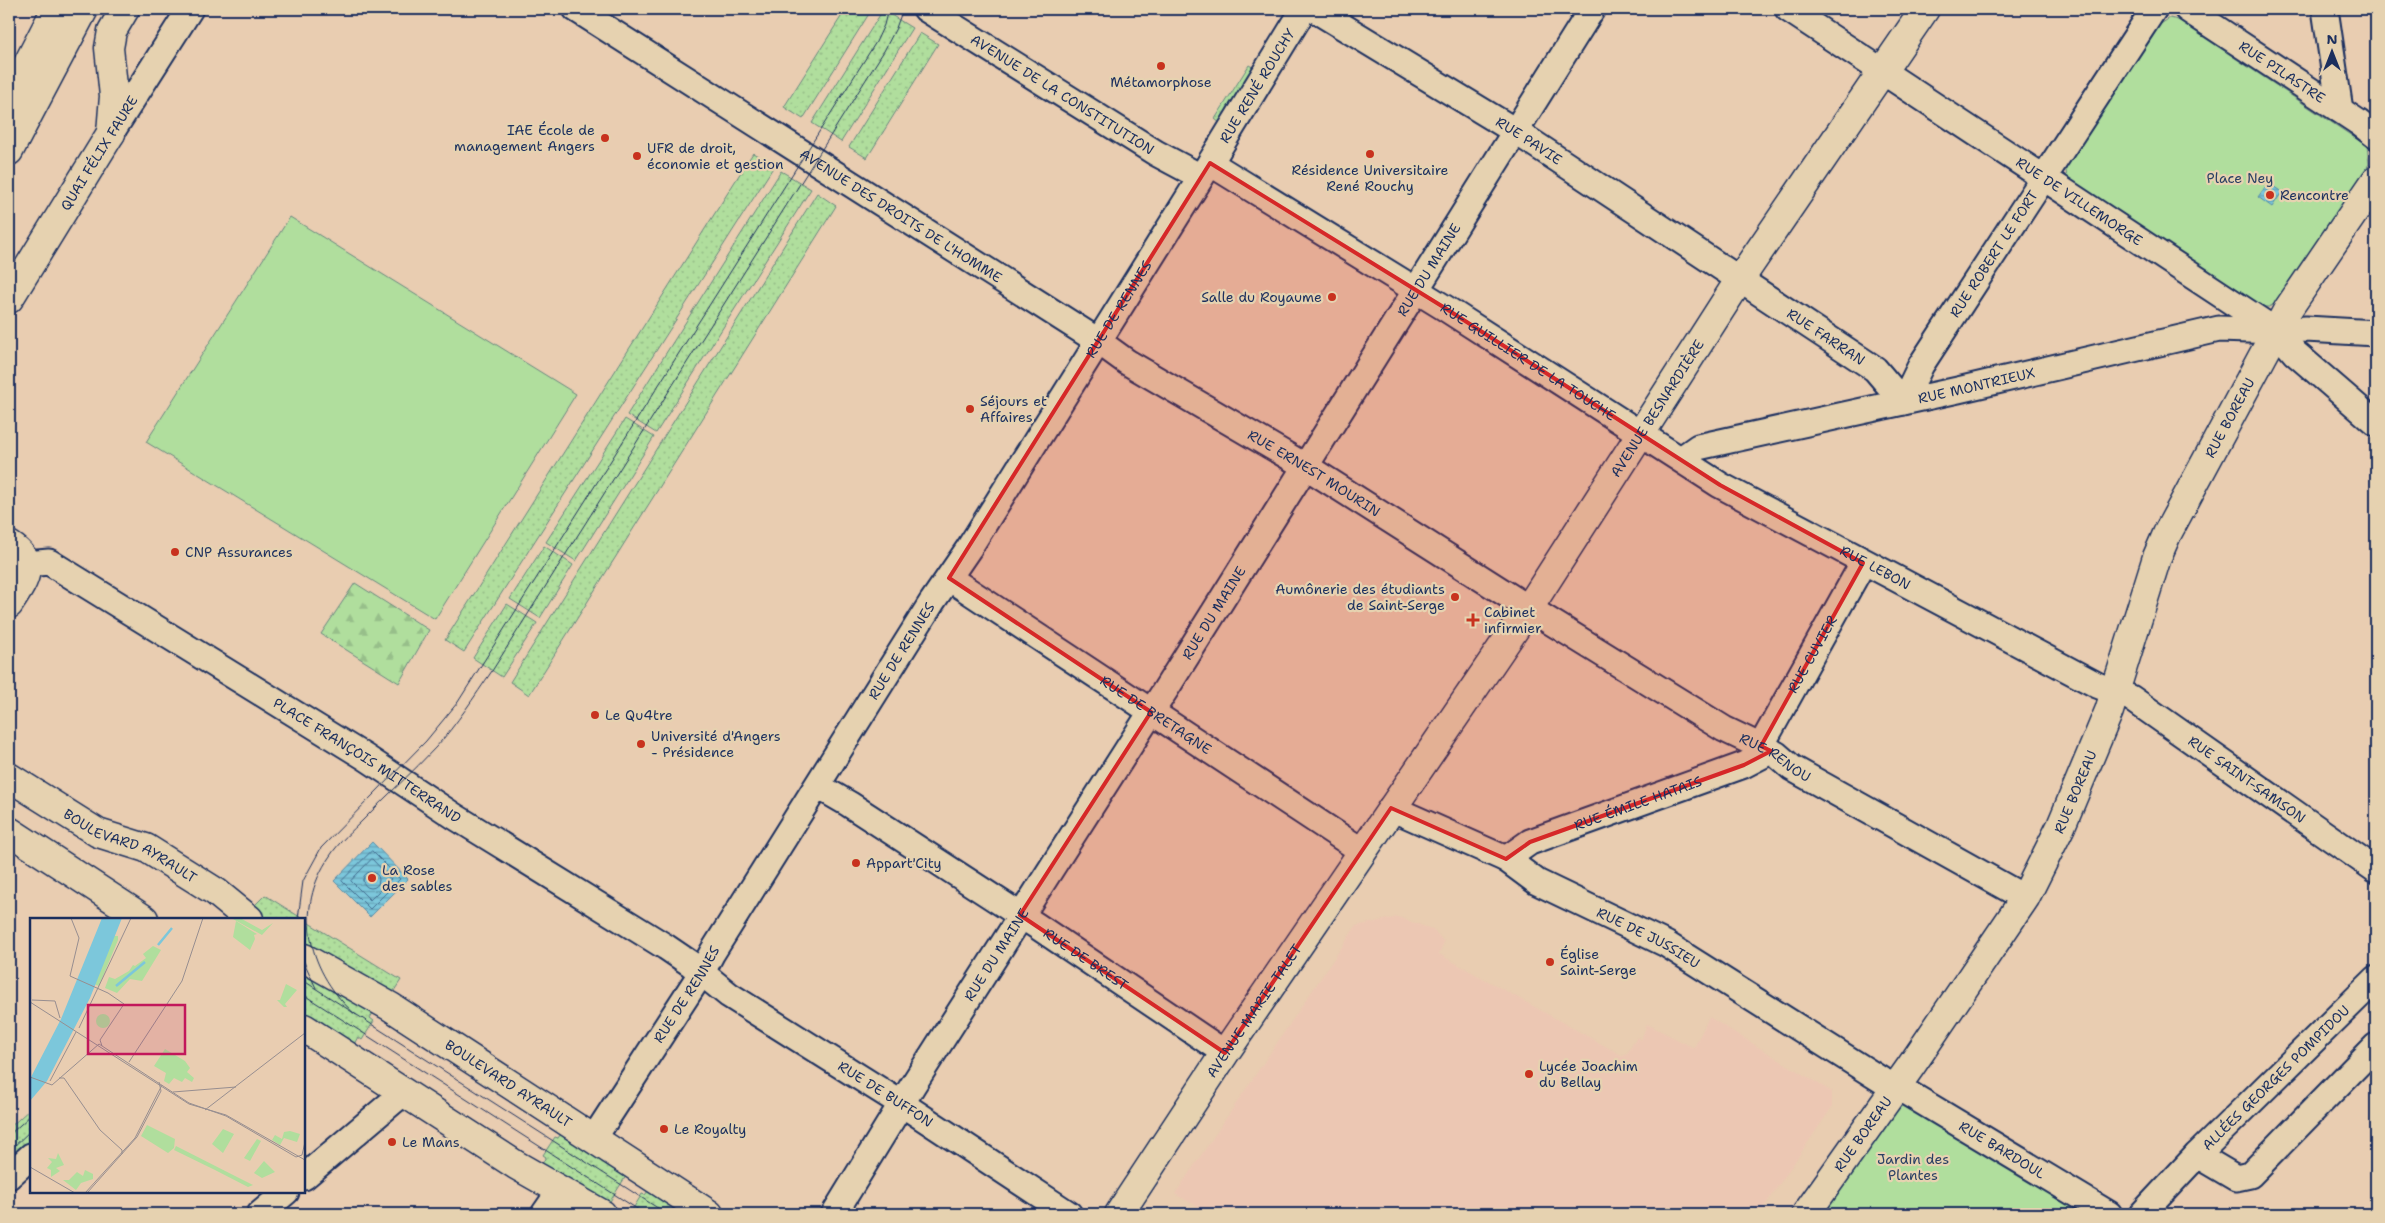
<svg xmlns="http://www.w3.org/2000/svg" width="2385" height="1223" font-family="'Shantell Sans',sans-serif">
	<defs>
		<pattern id="grass-dots" width="8" height="8" patternUnits="userSpaceOnUse" patternTransform="scale(1.25)"><rect width="8" height="8" fill="#b0de9d"/><path d="M2 2h.1M6 6h.1" fill="none" stroke="#97bf8a" stroke-width="1.8" stroke-linecap="round"/></pattern>
		<pattern id="forest-firs" width="22" height="20" patternUnits="userSpaceOnUse" patternTransform="scale(1.25)"><rect width="22" height="20" fill="#b0de9d"/><path d="M5 1l3.5 6h-7zM16 11l3.5 6h-7z" fill="#97bf8a"/></pattern>
		<pattern id="water-rules" width="6" height="5" patternUnits="userSpaceOnUse" patternTransform="scale(1.25)"><rect width="6" height="5" fill="#7cc7db"/><path d="M0 2.5h6" fill="none" stroke="#65a2b5"/></pattern>
	</defs>
	<rect width="100%" height="100%" fill="#e9cdb1"/>
	<filter id="ink" filterUnits="userSpaceOnUse"><feTurbulence type="fractalNoise" baseFrequency=".02" numOctaves="2"/><feDisplacementMap in="SourceGraphic" scale="10" xChannelSelector="R" yChannelSelector="G"/><feConvolveMatrix kernelMatrix="1 2 1 2 8 2 1 2 1" color-interpolation-filters="sRGB"/></filter>
	<g filter="url(#ink)">
		<path fill="#ecc7b3" d="M 1398,917 L 1434,930 L 1444,942 L 1439,954 L 1623,1056 L 1627,1054 L 1637,1037 L 1641,1040 L 1647,1024 L 1694,1048 L 1709,1017 L 1832,1092 L 1832,1107 L 1759,1214 L 1211,1214 L 1175,1194 L 1356,926 Z"/>
		<path fill="url(#grass-dots)" stroke="#66867e" d="M 846,9 L 872,9 L 803,119 L 784,107 Z
			M 883,10 L 912,28 L 841,142 L 812,123 Z
			M 920,33 L 938,44 L 867,158 L 849,147 Z
			M 1249,65 L 1256,69 L 1221,124 L 1215,119 Z
			M 753,153 L 774,166 L 464,652 L 445,640 Z
			M 781,171 L 811,189 L 656,433 L 627,415 Z
			M 817,193 L 836,206 L 529,695 L 510,682 Z
			M 625,419 L 654,437 L 576,561 L 546,542 Z
			M 544,546 L 573,565 L 540,618 L 510,599 Z
			M 507,604 L 537,623 L 502,677 L 473,658 Z
			M 265,895 L 303,919 L 262,919 L 251,909 Z
			M 304,920 L 401,980 L 390,997 L 304,947 Z
			M 304,965 L 347,998 L 373,1013 L 370,1018 L 374,1021 L 362,1040 L 358,1037 L 354,1044 L 304,1012 Z
			M 31,1108 L 31,1141 L 9,1162 L 9,1128 Z
			M 563,1131 L 626,1176 L 609,1203 L 541,1165 L 546,1157 L 543,1155 L 555,1137 L 558,1138 Z
			M 648,1191 L 685,1214 L 633,1214 L 631,1212 L 642,1194 L 645,1195 Z"/>
		<path fill="url(#forest-firs)" stroke="#66867e" d="M 355,583 L 429,630 L 399,683 L 321,634 Z"/>
		<path fill="#b0de9d" stroke="#66867e" d="M 2170,18 L 2178,20 L 2367,146 L 2369,164 L 2280,300 L 2269,307 L 2262,307 L 2067,180 L 2066,170 L 2069,159 L 2159,25 Z
			M 290,217 L 576,394 L 435,619 L 146,442 Z
			M 1900,1104 L 2085,1214 L 1823,1214 Z"/>
		<path fill="url(#water-rules)" stroke="#558aa9" d="M 2268,183 L 2282,192 L 2272,207 L 2258,197 Z
			M 372,842 L 408,879 L 370,917 L 334,881 Z"/>
		<g fill="none" stroke-linecap="round" stroke-linejoin="round">
			<path stroke="#426c90" stroke-width="1" d="M 372,851 L 400,879 L 370,909 L 342,881 Z
				M 372,859 L 391,879 L 370,900 L 351,881 Z
				M363 880a8 8 0 1 1 16 0a8 8 0 1 1-16 0Z"/>
			<g stroke="#1b2f5e" stroke-width="29">
				<g id="street">
					<path id="s1" d="M 576,9 L 1098,341 L 1127,362 L 1310,469 L 1514,599 L 1724,729 L 1776,754 L 1792,768 L 2025,898"/>
					<path id="s2" d="M 926,9 L 1156,153 L 1201,177"/>
					<path id="s3" d="M 1314,9 L 1515,131 L 1875,369 L 1903,402 L 1921,365 L 2154,9"/>
					<path id="s4" d="M 1788,9 L 2276,331 L 2295,353 L 2376,423"/>
					<path id="s5" d="M 2187,9 L 2358,122 L 2376,136"/>
					<path d="M 2325,9 L 2340,110"/>
					<path d="M 111,133 L 190,9"/>
					<path id="s6" d="M 1210,163 L 1445,308 L 1720,485 L 2097,685 L 2131,698 L 2376,870"/>
					<path id="s7" d="M 1681,459 L 1698,447 L 1958,390 L 2219,329 L 2276,331 L 2306,329 L 2376,333"/>
					<path id="s8" d="M 26,564 L 49,562 L 365,757 L 454,816 L 666,947 L 691,964 L 729,995 L 902,1104 L 1069,1214"/>
					<path id="s9" d="M 949,578 L 1362,851"/>
					<path id="s10" d="M 1761,746 L 1863,563"/>
					<path id="s11" d="M 818,786 L 849,804 L 1037,926 L 1225,1053"/>
					<path id="s12" d="M 1391,808 L 1506,859 L 1537,882 L 1666,944 L 1883,1081 L 1896,1086 L 2109,1214"/>
					<path id="s13" d="M 1506,859 L 1530,842 L 1744,765 L 1771,751"/>
					<path id="s14" d="M 594,1138 L 702,972 L 712,953 L 932,602 L 969,548 L 1210,163 L 1304,9"/>
					<path d="M 2197,1155 L 2236,1178 L 2250,1175 L 2376,1046"/>
					<path d="M 9,1176 L 31,1156"/>
					<path d="M 304,1177 L 403,1093"/>
					<path d="M 260,1214 L 286,1192"/>
					<path d="M 544,1214 L 560,1191"/>
					<path id="s15" d="M 834,1214 L 913,1085 L 1166,689 L 1592,9"/>
					<path id="s16" d="M 2142,1214 L 2197,1155 L 2376,979"/>
				</g>
			</g>
			<g stroke="#1b2f5e" stroke-width="31">
				<g id="secondary">
					<path d="M 9,299 L 111,133"/>
					<path d="M 9,545 C 38,563 24,581 9,604"/>
					<path id="s17" d="M 9,777 L 98,833 L 146,848 L 216,892 L 249,919"/>
					<path d="M 9,831 L 144,919"/>
					<path id="s18" d="M 304,958 L 391,1007 L 709,1214"/>
					<path d="M 304,1028 L 516,1165 L 602,1214"/>
					<path id="s19" d="M 1119,1214 L 1225,1053 L 1529,608 L 1740,279 L 1925,9"/>
					<path id="s20" d="M 1806,1214 L 1911,1066 L 2025,898 L 2061,826 L 2109,711 L 2157,557 L 2167,534 L 2288,309 L 2376,180"/>
				</g>
			</g>
			<g stroke="#1b2f5e" stroke-width="31">
				<path id="highway" d="M 9,100 L 56,9
					M 111,133 L 114,96 L 109,48 L 112,31 L 125,9
					M 9,151 L 84,9"/>
			</g>
			<use href="#street" stroke="#e6d2b0" stroke-width="25"/>
			<use href="#secondary" stroke="#e6d2b0" stroke-width="28"/>
			<use href="#highway" stroke="#e6d2b0" stroke-width="28"/>
			<path stroke="#1b2f5e" stroke-width="1" d="M 298,919 L 303,881 L 321,848 L 426,741 L 458,702 L 876,42 L 884,25 L 888,9
				M 304,962 L 316,988
				M 304,981 L 667,1214
				M 304,995 L 645,1214
				M 356,1015 C 309,974 292,910 330,856 C 339,842 352,831 363,820 C 387,795 413,772 436,747 C 457,724 474,697 492,671 L 884,51 L 896,28 L 903,9
				M 9,1135 L 31,1115
				M 9,1151 L 31,1130"/>
		</g>
	</g>
	<path fill="#d62828" fill-opacity="0.2" stroke="#d62828" stroke-width="4" stroke-linejoin="round" d="M 1210,163 L 1445,308 L 1720,485 L 1863,563 L 1761,746 L 1771,751 L 1744,765 L 1530,842 L 1506,859 L 1391,808 L 1225,1053 L 1020,915 L 1151,712 L 949,578 Z"/>
	<g fill="#c8321e" stroke="#e6d2b0" stroke-width="2">
		<circle cx="1161" cy="66" r="5"/>
		<circle cx="605" cy="138" r="5"/>
		<circle cx="1370" cy="154" r="5"/>
		<circle cx="637" cy="156" r="5"/>
		<circle cx="2270" cy="195" r="5"/>
		<circle cx="1332" cy="297" r="5"/>
		<circle cx="970" cy="409" r="5"/>
		<circle cx="175" cy="552" r="5"/>
		<circle cx="1455" cy="597" r="5"/>
		<path d="M1470.5 612.5h5v5h5v5h-5v5h-5v-5h-5v-5h5z"/>
		<circle cx="595" cy="715" r="5"/>
		<circle cx="641" cy="744" r="5"/>
		<circle cx="856" cy="863" r="5"/>
		<circle cx="372" cy="878" r="5"/>
		<circle cx="1550" cy="962" r="5"/>
		<circle cx="1529" cy="1074" r="5"/>
		<circle cx="664" cy="1129" r="5"/>
		<circle cx="392" cy="1142" r="5"/>
	</g>
	<g text-anchor="middle" dominant-baseline="central" stroke-width="4.5" stroke-linejoin="round" paint-order="stroke">
		<g font-size="14" fill="#1b2f5e" stroke="#e6d2b0">
			<text stroke="none"><textPath href="#s5" startOffset="114">RUE PILASTRE</textPath></text>
			<text stroke="none"><textPath href="#s14" startOffset="1244">RUE RENÉ ROUCHY</textPath></text>
			<text stroke="none"><textPath href="#s2" startOffset="161">AVENUE DE LA CONSTITUTION</textPath></text>
			<text stroke="none"><textPath href="#s3" startOffset="252">RUE PAVIE</textPath></text>
			<text transform="translate(99 153) rotate(-58)">QUAI FÉLIX FAURE</text>
			<text stroke="none"><textPath href="#s4" startOffset="349">RUE DE VILLEMORGE</textPath></text>
			<text stroke="none"><textPath href="#s1" startOffset="385">AVENUE DES DROITS DE L'HOMME</textPath></text>
			<text stroke="none"><textPath href="#s3" startOffset="884">RUE ROBERT LE FORT</textPath></text>
			<text stroke="none"><textPath href="#s15" startOffset="1116">RUE DU MAINE</textPath></text>
			<text stroke="none"><textPath href="#s14" startOffset="981">RUE DE RENNES</textPath></text>
			<text stroke="none"><textPath href="#s3" startOffset="608">RUE FARRAN</textPath></text>
			<text stroke="none"><textPath href="#s6" startOffset="375">RUE GUILLIER DE LA TOUCHE</textPath></text>
			<text stroke="none"><textPath href="#s7" startOffset="306">RUE MONTRIEUX</textPath></text>
			<text stroke="none"><textPath href="#s19" startOffset="969">AVENUE BESNARDIÈRE</textPath></text>
			<text stroke="none"><textPath href="#s20" startOffset="908">RUE BOREAU</textPath></text>
			<text stroke="none"><textPath href="#s1" startOffset="872">RUE ERNEST MOURIN</textPath></text>
			<text stroke="none"><textPath href="#s6" startOffset="779">RUE LEBON</textPath></text>
			<text stroke="none"><textPath href="#s15" startOffset="711">RUE DU MAINE</textPath></text>
			<text stroke="none"><textPath href="#s14" startOffset="576">RUE DE RENNES</textPath></text>
			<text stroke="none"><textPath href="#s10" startOffset="105">RUE CUVIER</textPath></text>
			<text stroke="none"><textPath href="#s9" startOffset="248">RUE DE BRETAGNE</textPath></text>
			<text stroke="none"><textPath href="#s1" startOffset="1414">RUE RENOU</textPath></text>
			<text stroke="none"><textPath href="#s8" startOffset="398">PLACE FRANÇOIS MITTERRAND</textPath></text>
			<text stroke="none"><textPath href="#s6" startOffset="1208">RUE SAINT-SAMSON</textPath></text>
			<text stroke="none"><textPath href="#s20" startOffset="502">RUE BOREAU</textPath></text>
			<text stroke="none"><textPath href="#s13" startOffset="144">RUE ÉMILE HATAIS</textPath></text>
			<text stroke="none"><textPath href="#s17" startOffset="140">BOULEVARD AYRAULT</textPath></text>
			<text stroke="none"><textPath href="#s12" startOffset="289">RUE DE JUSSIEU</textPath></text>
			<text stroke="none"><textPath href="#s15" startOffset="306">RUE DU MAINE</textPath></text>
			<text stroke="none"><textPath href="#s11" startOffset="319">RUE DE BREST</textPath></text>
			<text stroke="none"><textPath href="#s14" startOffset="171">RUE DE RENNES</textPath></text>
			<text stroke="none"><textPath href="#s19" startOffset="244">AVENUE MARIE TALET</textPath></text>
			<text stroke="none"><textPath href="#s16" startOffset="191">ALLÉES GEORGES POMPIDOU</textPath></text>
			<text stroke="none"><textPath href="#s18" startOffset="240">BOULEVARD AYRAULT</textPath></text>
			<text stroke="none"><textPath href="#s8" startOffset="1015">RUE DE BUFFON</textPath></text>
			<text stroke="none"><textPath href="#s20" startOffset="98">RUE BOREAU</textPath></text>
			<text stroke="none"><textPath href="#s12" startOffset="702">RUE BARDOUL</textPath></text>
		</g>
		<g font-size="14" fill="#1b2f5e" stroke="#e6d2b0" text-anchor="start">
			<text x="1161" y="82" text-anchor="middle">Métamorphose</text>
			<text x="595" y="130" text-anchor="end">IAE École de<tspan x="595" dy="16">management Angers</tspan></text>
			<text x="647" y="148">UFR de droit,<tspan x="647" dy="16">économie et gestion</tspan></text>
			<text x="1370" y="170" text-anchor="middle">Résidence Universitaire<tspan x="1370" dy="16">René Rouchy</tspan></text>
			<text x="2280" y="195">Rencontre</text>
			<text x="1322" y="297" text-anchor="end">Salle du Royaume</text>
			<text x="980" y="401">Séjours et<tspan x="980" dy="16">Affaires</tspan></text>
			<text x="185" y="552">CNP Assurances</text>
			<text x="1445" y="589" text-anchor="end">Aumônerie des étudiants<tspan x="1445" dy="16">de Saint-Serge</tspan></text>
			<text x="1484" y="612">Cabinet<tspan x="1484" dy="16">infirmier</tspan></text>
			<text x="605" y="715">Le Qu4tre</text>
			<text x="651" y="736">Université d'Angers<tspan x="651" dy="16">- Présidence</tspan></text>
			<text x="866" y="863">Appart'City</text>
			<text x="382" y="870">La Rose<tspan x="382" dy="16">des sables</tspan></text>
			<text x="1560" y="954">Église<tspan x="1560" dy="16">Saint-Serge</tspan></text>
			<text x="1539" y="1066">Lycée Joachim<tspan x="1539" dy="16">du Bellay</tspan></text>
			<text x="674" y="1129">Le Royalty</text>
			<text x="402" y="1142">Le Mans</text>
		</g>
		<g font-size="14" fill="#2a4064" stroke="#e6d2b0">
			<text x="2240" y="178">Place Ney</text>
			<text x="1913" y="1159">Jardin des<tspan x="1913" dy="16">Plantes</tspan></text>
		</g>
	</g>
	<g transform="translate(30 918)">
		<rect width="275" height="275" fill="#e9cdb1"/>
		<path d="M 206,3 L 227,16 L 224,17 L 225,21 L 220,32 L 203,19 ZM 83,18 L 88,18 L 88,22 L 69,68 L 64,66 L 66,60 Z" fill="#b0de9d"/>
		<path d="M 210,0 L 232,12 L 243,5 L 232,17 L 203,1 Z" fill="#b0de9d"/>
		<path d="M 123,28 L 131,32 L 112,63 L 100,61 L 87,75 L 75,70 L 79,59 L 85,61 L 99,53 L 103,47 L 105,48 L 116,40 L 113,36 ZM 256,66 L 267,72 L 255,86 L 257,89 L 254,89 L 247,82 L 250,82 ZM66 103a7 7 0 1 1 14 0a7 7 0 1 1-14 0ZM 135,131 L 155,143 L 160,150 L 157,154 L 164,160 L 162,164 L 155,160 L 152,164 L 144,160 L 139,166 L 134,163 L 136,155 L 124,148 ZM 117,207 L 145,221 L 144,230 L 138,235 L 111,218 ZM 193,211 L 204,216 L 193,235 L 182,226 ZM 260,213 L 270,216 L 267,224 L 254,220 L 250,227 L 242,222 L 245,217 L 252,221 L 254,214 ZM 227,221 L 231,223 L 220,243 L 214,240 ZM 146,228 L 207,259 L 223,267 L 218,269 L 185,252 L 144,232 ZM 28,235 L 34,247 L 26,250 L 30,253 L 21,259 L 21,252 L 17,250 L 22,244 L 18,240 L 26,241 ZM 234,243 L 245,254 L 232,260 L 224,255 ZM 55,252 L 63,256 L 63,261 L 51,265 L 46,272 L 33,262 L 39,262 L 47,254 L 53,258 Z" fill="#b0de9d"/>
		<path d="M 72,0 L 92,0 L 60,80 L 17,163 L 0,183 L 0,161 L 31,101 Z" fill="#7cc7db"/>
		<path fill="none" stroke="#7cc7db" stroke-width="2.5" d="M 128,27 L 142,10M 86,68 L 115,44"/>
		<path fill="none" stroke="#978e90" stroke-width="1" d="M 41,0 L 49,20 L 40,58 L 78,75 L 94,86 L 70,122 L 72,128M 2,82 L 25,83 L 30,100M 0,84 L 159,186 L 196,197 L 275,242M 49,110 L 101,0M 99,144 L 152,63 L 173,0M 0,159 L 22,167 L 69,126 L 159,185 L 196,198 L 266,239 L 272,237 L 275,224M 29,160 L 34,160 L 70,212 L 92,232 L 92,236M 20,163 L 46,114M 143,174 L 206,169M 175,192 L 275,115M 0,249 L 45,275M 55,275 L 105,220 L 132,167M 57,275 L 107,219 L 131,173 L 129,164"/>
		<path fill="#c2185b" fill-opacity="0.15" stroke="#c2185b" stroke-width="2.5" d="M 58,87 L 155,87 L 155,136 L 58,136 Z"/>
		<rect width="275" height="275" fill="none" stroke="#1b2f5e" stroke-width="2.5"/>
	</g>
	<rect width="2385" height="1223" fill="none" stroke="#e6d2b0" stroke-width="30"/>
	<rect x="15" y="15" width="2355" height="1193" fill="none" stroke="#1b2f5e" stroke-width="2" filter="url(#ink)"/>
	<g transform="translate(2332 52)" stroke="#e6d2b0" stroke-width="4" paint-order="stroke">
	<path d="M0-4L9 19L0 12L-9 19Z" fill="#1b2f5e"/>
	<text y="-8" font-size="14" font-weight="bold" text-anchor="middle" fill="#1b2f5e">N</text>
	</g>
</svg>
